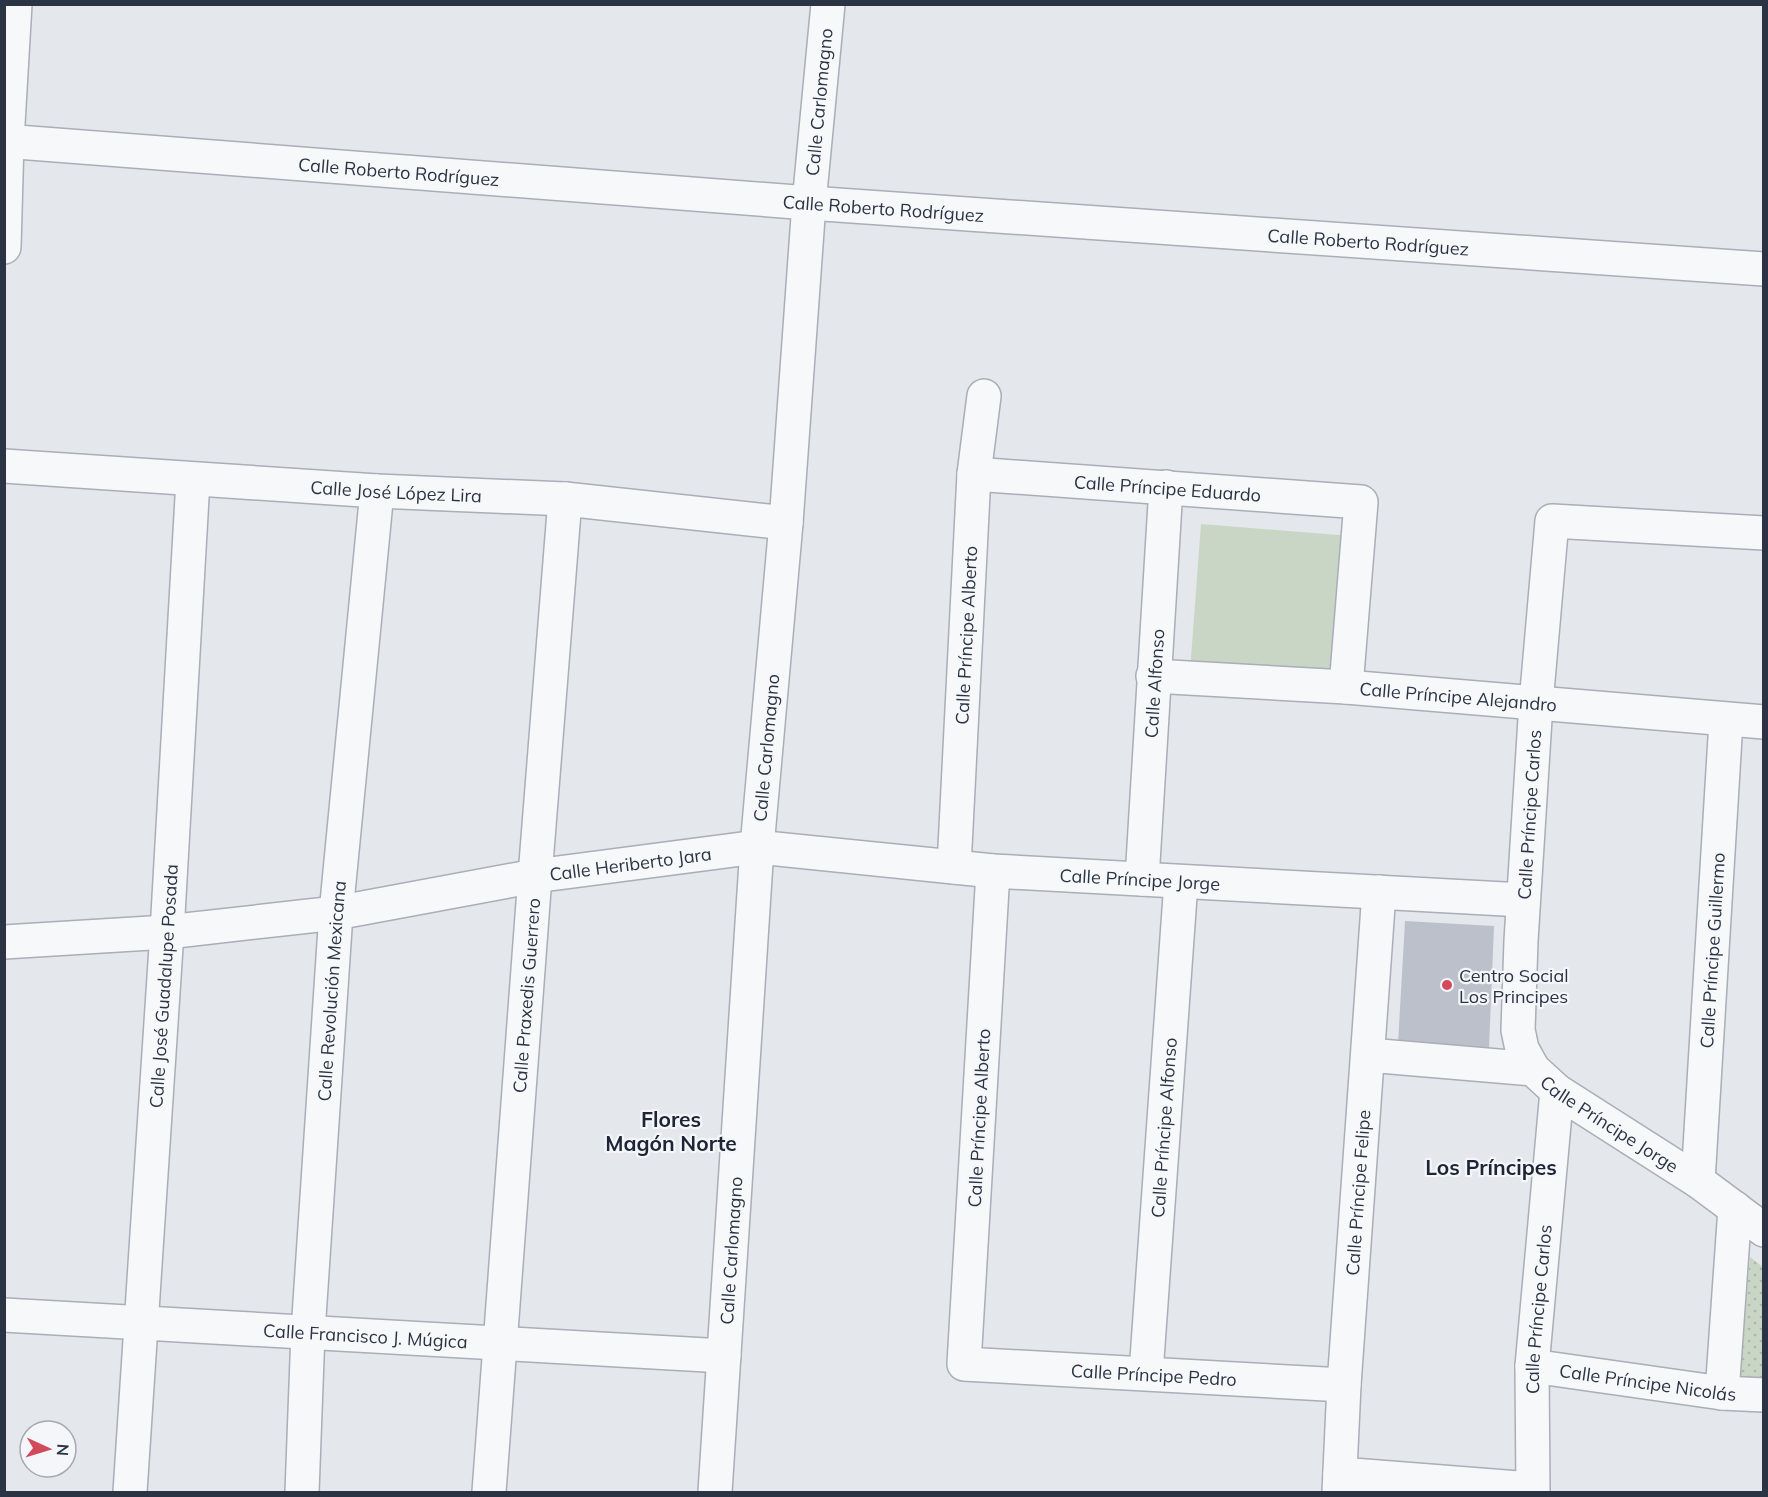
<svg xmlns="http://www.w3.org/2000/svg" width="1768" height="1497" font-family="Mulish,sans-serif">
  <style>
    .grass { fill: url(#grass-dots) }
    .pitch { fill: #c9d6c5 }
    .building { fill: #bbc0ca }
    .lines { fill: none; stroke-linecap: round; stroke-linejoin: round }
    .minor-casing { stroke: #a9aeb7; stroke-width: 36 }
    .minor { stroke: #f7f8fa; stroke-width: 33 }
    .poi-dot { fill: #d1495b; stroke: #f4f6f9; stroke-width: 2 }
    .labels { text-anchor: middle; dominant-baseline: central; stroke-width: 4.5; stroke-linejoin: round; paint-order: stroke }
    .street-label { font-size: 18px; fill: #2b3445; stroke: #f4f6f9 }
    .poi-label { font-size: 18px; fill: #2b3445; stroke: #f4f6f9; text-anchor: start }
    .quarter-label { font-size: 21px; font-weight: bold; fill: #1d2536; stroke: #f4f6f9 }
  </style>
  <defs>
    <pattern id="grass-dots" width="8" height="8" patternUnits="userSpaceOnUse" patternTransform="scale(1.5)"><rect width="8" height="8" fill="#c9d6c5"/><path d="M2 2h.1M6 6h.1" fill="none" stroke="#adb8ab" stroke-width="1.8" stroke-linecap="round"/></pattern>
  </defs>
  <rect width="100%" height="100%" fill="#e4e7ec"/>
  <path class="grass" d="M1750,1257L1763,1267V1383H1739Z"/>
  <path class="pitch" d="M1201,524L1351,536L1340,681L1190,671Z"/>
  <path class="building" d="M1405,921L1494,926L1489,1048L1398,1044Z"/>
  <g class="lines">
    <defs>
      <g id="minor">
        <path id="s1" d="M4,141L809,203L1764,269"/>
        <path d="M4,247L7,141L15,4"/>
        <path id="s2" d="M4,466L377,491L565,499L786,523"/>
        <path id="s3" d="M974,474L1361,502L1346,687"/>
        <path id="s4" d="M1153,676L1346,687L1764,722"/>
        <path id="s5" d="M954,867L974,474L984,396"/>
        <path id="s6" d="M993,871L964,1364L1344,1385"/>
        <path id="s7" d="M1142,879L1166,487"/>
        <path id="s8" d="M4,942L167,932L336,913L535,876L757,847L993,871L1523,900"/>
        <path id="s9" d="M1368,1055L1533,1069L1557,1091L1698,1181L1764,1230"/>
        <path id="s10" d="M1533,1069L1522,1049L1518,1030L1521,941L1536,703L1552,521L1764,533"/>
        <path id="s11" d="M1698,1181L1726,721"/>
        <path id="s12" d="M4,1315L724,1356"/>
        <path id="s13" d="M1532,1366L1722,1393L1764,1395"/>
        <path id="s14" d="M1146,1373L1181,882"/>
        <path d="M1722,1393L1735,1208"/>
        <path d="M1340,1474L1532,1489"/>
        <path id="s15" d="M130,1492L167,932L193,480"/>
        <path id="s16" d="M302,1492L308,1332L336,913L377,491"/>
        <path id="s17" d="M489,1492L535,876L565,499"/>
        <path id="s18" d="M715,1492L757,847L786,523L809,203L828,4"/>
        <path id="s19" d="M1339,1492L1344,1385L1379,892"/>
        <path id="s20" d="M1533,1492L1532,1366L1557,1091"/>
      </g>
    </defs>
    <use href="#minor" class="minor-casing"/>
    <use href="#minor" class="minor"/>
  </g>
  <circle class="poi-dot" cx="1447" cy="985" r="6"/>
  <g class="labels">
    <g class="street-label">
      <text stroke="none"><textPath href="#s18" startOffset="1394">Calle Carlomagno</textPath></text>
      <text stroke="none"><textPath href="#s1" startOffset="396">Calle Roberto Rodríguez</textPath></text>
      <text stroke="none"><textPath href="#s1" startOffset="882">Calle Roberto Rodríguez</textPath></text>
      <text stroke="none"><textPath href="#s1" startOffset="1368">Calle Roberto Rodríguez</textPath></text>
      <text stroke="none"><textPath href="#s3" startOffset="194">Calle Príncipe Eduardo</textPath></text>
      <text stroke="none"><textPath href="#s2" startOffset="393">Calle José López Lira</textPath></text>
      <text stroke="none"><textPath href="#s5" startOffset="232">Calle Príncipe Alberto</textPath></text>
      <text stroke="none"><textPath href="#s7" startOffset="196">Calle Alfonso</textPath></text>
      <text stroke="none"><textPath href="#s4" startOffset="306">Calle Príncipe Alejandro</textPath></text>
      <text stroke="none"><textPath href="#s18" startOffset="746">Calle Carlomagno</textPath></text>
      <text stroke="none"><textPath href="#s10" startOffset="258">Calle Príncipe Carlos</textPath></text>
      <text stroke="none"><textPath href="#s8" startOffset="632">Calle Heriberto Jara</textPath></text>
      <text stroke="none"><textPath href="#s8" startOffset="1144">Calle Príncipe Jorge</textPath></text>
      <text stroke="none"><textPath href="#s11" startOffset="231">Calle Príncipe Guillermo</textPath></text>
      <text stroke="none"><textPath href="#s15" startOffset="507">Calle José Guadalupe Posada</textPath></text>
      <text stroke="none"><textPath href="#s16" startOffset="502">Calle Revolución Mexicana</textPath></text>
      <text stroke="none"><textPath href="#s17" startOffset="498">Calle Praxedis Guerrero</textPath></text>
      <text transform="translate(979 1118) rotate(-87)">Calle Príncipe Alberto</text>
      <text stroke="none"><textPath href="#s9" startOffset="260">Calle Príncipe Jorge</textPath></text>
      <text stroke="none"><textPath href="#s14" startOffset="246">Calle Príncipe Alfonso</textPath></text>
      <text stroke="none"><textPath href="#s19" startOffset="300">Calle Príncipe Felipe</textPath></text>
      <text stroke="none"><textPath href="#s18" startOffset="242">Calle Carlomagno</textPath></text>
      <text stroke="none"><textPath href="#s20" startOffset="183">Calle Príncipe Carlos</textPath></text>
      <text stroke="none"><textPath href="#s12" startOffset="362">Calle Francisco J. Múgica</textPath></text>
      <text stroke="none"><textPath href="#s6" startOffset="684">Calle Príncipe Pedro</textPath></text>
      <text stroke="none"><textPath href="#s13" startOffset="117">Calle Príncipe Nicolás</textPath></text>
    </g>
    <g class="poi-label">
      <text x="1459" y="975">Centro Social<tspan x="1459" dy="21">Los Principes</tspan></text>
    </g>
    <g class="quarter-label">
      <text x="671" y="1119">Flores<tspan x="671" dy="24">Magón Norte</tspan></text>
      <text x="1491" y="1167">Los Príncipes</text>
    </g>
  </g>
  <rect width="1768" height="1497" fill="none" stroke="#2b3445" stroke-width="12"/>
  <g transform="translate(48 1449) rotate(94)"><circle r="28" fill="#f4f6f9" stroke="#a4a8b1" stroke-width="1.5"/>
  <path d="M0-4.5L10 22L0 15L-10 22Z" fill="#d1495b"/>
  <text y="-9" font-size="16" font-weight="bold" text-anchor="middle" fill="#2b3445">N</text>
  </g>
</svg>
